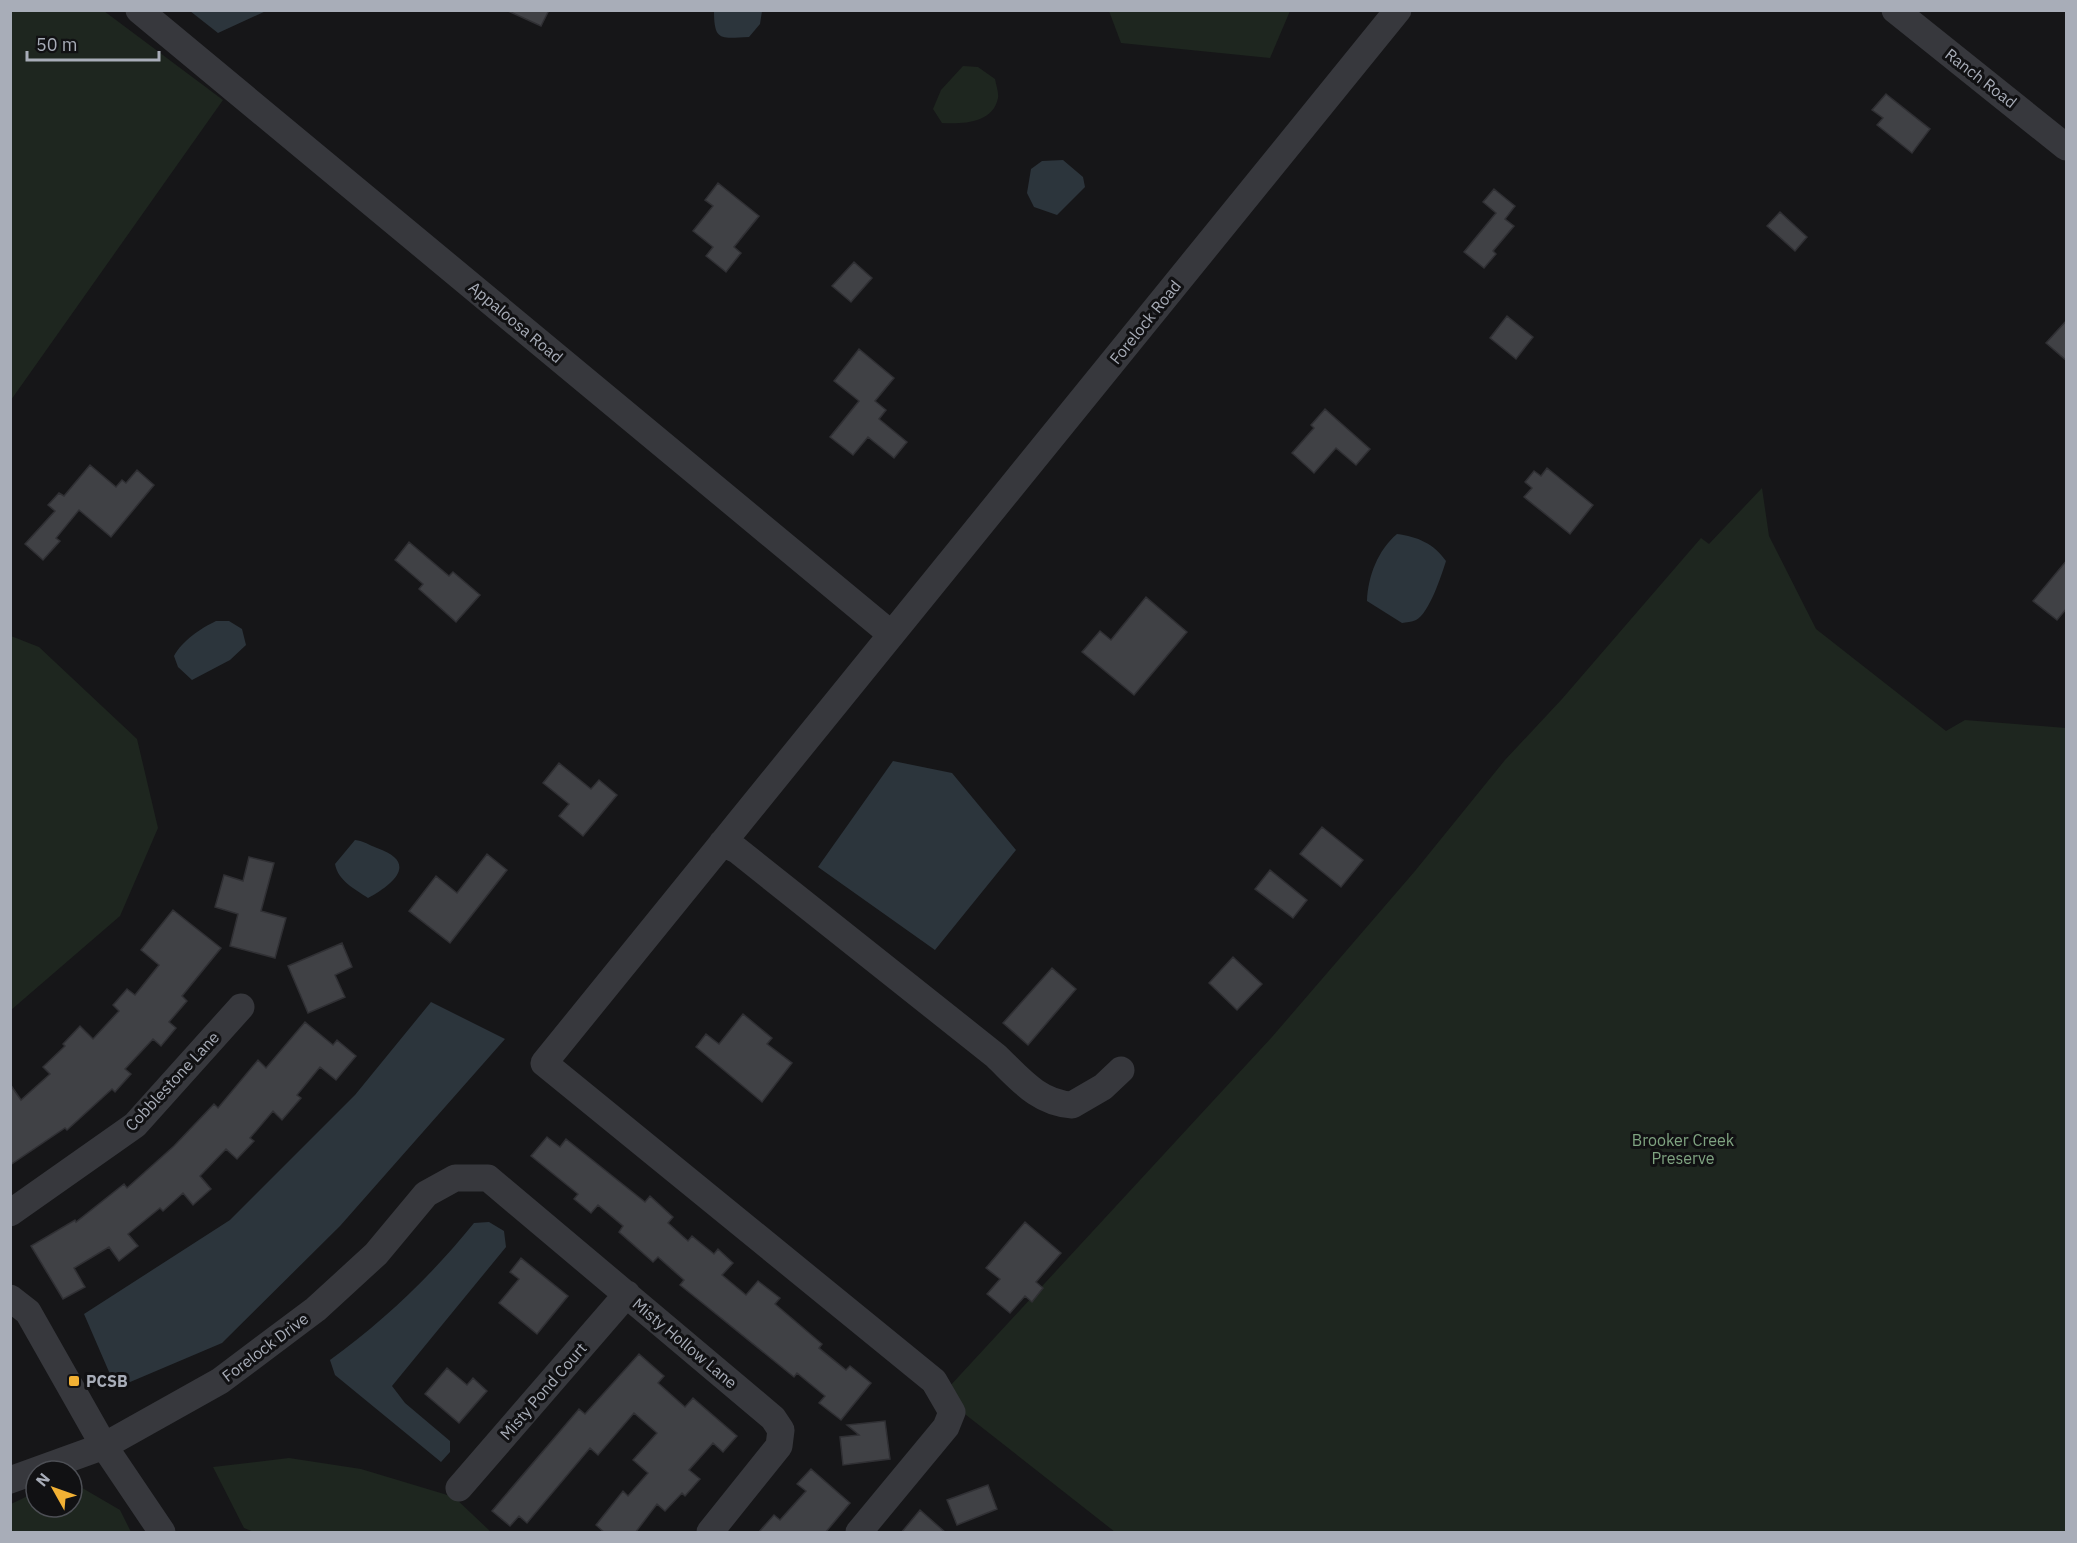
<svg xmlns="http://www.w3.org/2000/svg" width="2077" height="1543" font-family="'IBM Plex Sans',sans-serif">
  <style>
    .green { fill: #1e261f }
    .water { fill: #2c353c }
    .building { fill: #404145; stroke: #303034; stroke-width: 1.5 }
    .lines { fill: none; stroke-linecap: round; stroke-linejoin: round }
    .minor { stroke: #37383d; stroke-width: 27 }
    .poi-dot { fill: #f2b134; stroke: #111113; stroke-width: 2 }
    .labels { text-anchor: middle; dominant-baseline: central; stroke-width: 6; stroke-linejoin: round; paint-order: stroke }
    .street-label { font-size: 16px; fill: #a8adb8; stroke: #111113 }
    .park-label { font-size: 16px; fill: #7fa381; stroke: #111113 }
    .poi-label { font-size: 16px; font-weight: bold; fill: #a8adb8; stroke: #111113; text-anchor: start }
  </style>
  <rect width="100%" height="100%" fill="#161618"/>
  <path class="green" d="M11,10L104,11L223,100L11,400Z
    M1109,11H1290L1270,58L1121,43Z
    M963,66L978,67L995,79C996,85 999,93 998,98C993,124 961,124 942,123L933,109L941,90Z
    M1762,488L1769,536L1816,629L1946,731L1965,720L2066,728V1532H1115L961,1411L949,1387L1272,1037L1415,871L1505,760L1562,699L1701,538L1709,544Z
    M11,636L39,647L137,739L158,828L120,916L11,1010Z
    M289,1458L361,1469L454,1497L491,1532H254L244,1528L213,1467Z
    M72,1482L120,1510L131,1532H11V1504L36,1492V1507H72Z"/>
  <path class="water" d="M190,11H266L218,33Z
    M714,11H762L760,24L749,37C721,38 714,42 714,11Z
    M1063,160L1083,177L1085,187L1057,215L1034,207L1027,193L1031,169L1042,161Z
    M1397,534C1418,537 1433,543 1446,561C1442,574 1429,614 1416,620C1412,622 1406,622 1402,623L1367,601C1368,576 1378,550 1397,534Z
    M216,621H229L242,629L246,645L230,660L192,680L178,667L174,656C182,641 201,628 216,621Z
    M893,761L952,773L1016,850L935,950L818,867Z
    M355,840C364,841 369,845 377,848C420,863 392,885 368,898C355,889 338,881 335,864Z
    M431,1002L505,1039L340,1226L222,1343L116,1388L84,1314L230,1220L355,1095Z
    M489,1222L504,1231L506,1247L392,1386L405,1403L450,1441V1452L441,1462L335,1375L330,1360C384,1321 432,1275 474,1223Z"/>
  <path class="building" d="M506,10H549L541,26Z
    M1886,94L1930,129L1912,153L1877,125L1883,118L1872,110Z
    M718,183L759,216L734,247L741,253L726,272L706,256L713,247L693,231L713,206L705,200Z
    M1494,189L1515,206L1505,219L1514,226L1493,251L1496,254L1484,268L1464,252L1496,213L1483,202Z
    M1780,212L1807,237L1795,251L1767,226Z
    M854,262L872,278L851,302L832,286Z
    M1507,316L1533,337L1516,359L1490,338Z
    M2067,320V361L2046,343Z
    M859,349L894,378L875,401L886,410L879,419L907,442L894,458L868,437L853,455L830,437L859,401L834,381Z
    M1325,409L1370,449L1356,465L1336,448L1314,473L1292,453L1314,428L1311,425Z
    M90,465L116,487L122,480L126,483L137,470L154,485L111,537L79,510L56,538L60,541L43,560L25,544L55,511L48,505L59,493L64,496Z
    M1547,468L1593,505L1570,534L1524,497L1532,488L1525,482L1534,471L1541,476Z
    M409,542L449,576L453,572L480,595L456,622L419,589L423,584L395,560Z
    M2067,560V608L2057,620L2033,601Z
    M1146,597L1187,632L1134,695L1082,652L1100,631L1111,640Z
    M559,763L591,789L599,780L617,795L583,836L559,816L569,804L543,783Z
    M1322,827L1363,860L1341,887L1300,854Z
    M487,854L507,870L450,943L409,911L436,876L457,893Z
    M249,857L274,863L261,911L286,918L275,958L230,946L238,914L215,907L224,875L243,881Z
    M1270,870L1307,900L1293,918L1255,889Z
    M173,910L221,948L182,996L187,1001L169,1022L176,1028L161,1046L153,1039L125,1069L131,1074L115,1092L112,1089L67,1130L65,1128L10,1165V1084L21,1100L50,1074L43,1067L65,1046L63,1044L80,1026L93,1039L119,1011L113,1005L127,989L135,995L159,965L141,950Z
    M342,943L352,967L335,975L345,997L308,1013L288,966Z
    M1233,957L1262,984L1237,1010L1209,983Z
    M1052,968L1076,989L1028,1045L1003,1023Z
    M743,1014L772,1038L767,1044L792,1063L762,1102L696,1047L706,1034L719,1044Z
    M305,1022L333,1045L337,1040L356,1056L336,1080L320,1067L297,1095L301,1098L282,1120L273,1111L250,1138L254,1141L237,1159L226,1149L200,1176L211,1189L193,1205L183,1193L163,1211L160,1208L128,1234L138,1246L119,1261L109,1247L74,1268L85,1287L63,1299L31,1246L75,1220L76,1222L124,1184L127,1188L174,1146L214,1104L218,1108L258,1060L266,1068Z
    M547,1137L560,1147L566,1139L645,1202L650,1196L673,1217L668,1223L688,1241L692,1236L714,1254L718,1249L733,1263L722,1275L746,1295L758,1281L780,1298L775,1304L822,1344L819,1348L846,1370L850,1366L871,1383L841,1420L819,1403L825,1396L797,1373L794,1377L695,1297L680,1285L684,1280L658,1257L653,1262L619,1232L623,1226L598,1205L591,1213L574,1199L578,1194L531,1156Z
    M1025,1222L1061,1253L1036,1282L1043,1288L1032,1302L1025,1296L1010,1313L987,1294L1000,1279L986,1268Z
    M521,1258L568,1296L537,1334L499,1303L519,1279L510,1272Z
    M639,1354L664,1376L658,1383L685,1407L693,1398L737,1436L723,1452L713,1443L689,1470L700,1479L685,1496L682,1493L665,1511L657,1504L635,1533H605L596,1525L623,1491L628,1496L648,1473L633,1460L657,1433L634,1413L598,1455L590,1448L527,1523L519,1516L510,1526L492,1511L579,1409L585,1414Z
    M447,1368L467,1385L473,1378L487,1391L459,1423L425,1394Z
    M885,1421L890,1459L843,1465L840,1437L859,1435L847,1425Z
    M811,1469L850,1503L825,1533H758L774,1515L780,1520L806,1491L797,1484Z
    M988,1485L997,1509L957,1525L947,1500Z
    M920,1510L946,1533H901Z"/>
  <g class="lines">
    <path class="minor" d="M139,10L891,634
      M1895,10L2066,147
      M722,843L737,850L996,1056C1019,1078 1038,1103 1072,1105L1103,1087L1121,1070
      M10,1213L135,1125L241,1007
      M10,1298L28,1312L104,1446L162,1532
      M10,1480L104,1446L220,1381L316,1309L376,1254L426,1194L455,1178H488L773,1418L781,1430L779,1446L710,1532
      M459,1488L627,1294
      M859,1532L946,1427L952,1412L934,1381L544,1063L1398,10"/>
  </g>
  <rect class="poi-dot" x="68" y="1375" width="12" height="12" rx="3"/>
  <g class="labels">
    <g class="street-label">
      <text transform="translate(1981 78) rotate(38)">Ranch Road</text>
      <text transform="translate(516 322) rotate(40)">Appaloosa Road</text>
      <text transform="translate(1145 322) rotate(-51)">Forelock Road</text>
      <text transform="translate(172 1081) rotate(-47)">Cobblestone Lane</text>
      <text transform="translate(685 1343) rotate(40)">Misty Hollow Lane</text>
      <text transform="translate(265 1347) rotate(-37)">Forelock Drive</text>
      <text transform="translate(543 1391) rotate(-49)">Misty Pond Court</text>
    </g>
    <g class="park-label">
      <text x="1683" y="1140">Brooker Creek<tspan x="1683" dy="18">Preserve</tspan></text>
    </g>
    <g class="poi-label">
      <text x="86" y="1381">PCSB</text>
    </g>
  </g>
  <rect width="2077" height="1543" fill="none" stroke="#a8adb8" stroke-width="24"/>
  <g transform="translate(54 1489) rotate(310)"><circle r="28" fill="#111113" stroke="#4d4f55" stroke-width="1.5"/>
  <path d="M0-4.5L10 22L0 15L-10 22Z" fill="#f2b134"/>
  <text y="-9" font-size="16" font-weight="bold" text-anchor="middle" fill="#a8adb8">N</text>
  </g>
  <path d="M27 51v9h132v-9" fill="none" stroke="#a8adb8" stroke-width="3"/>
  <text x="36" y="51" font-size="18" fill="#a8adb8" stroke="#111113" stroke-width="4.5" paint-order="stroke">50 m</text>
</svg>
